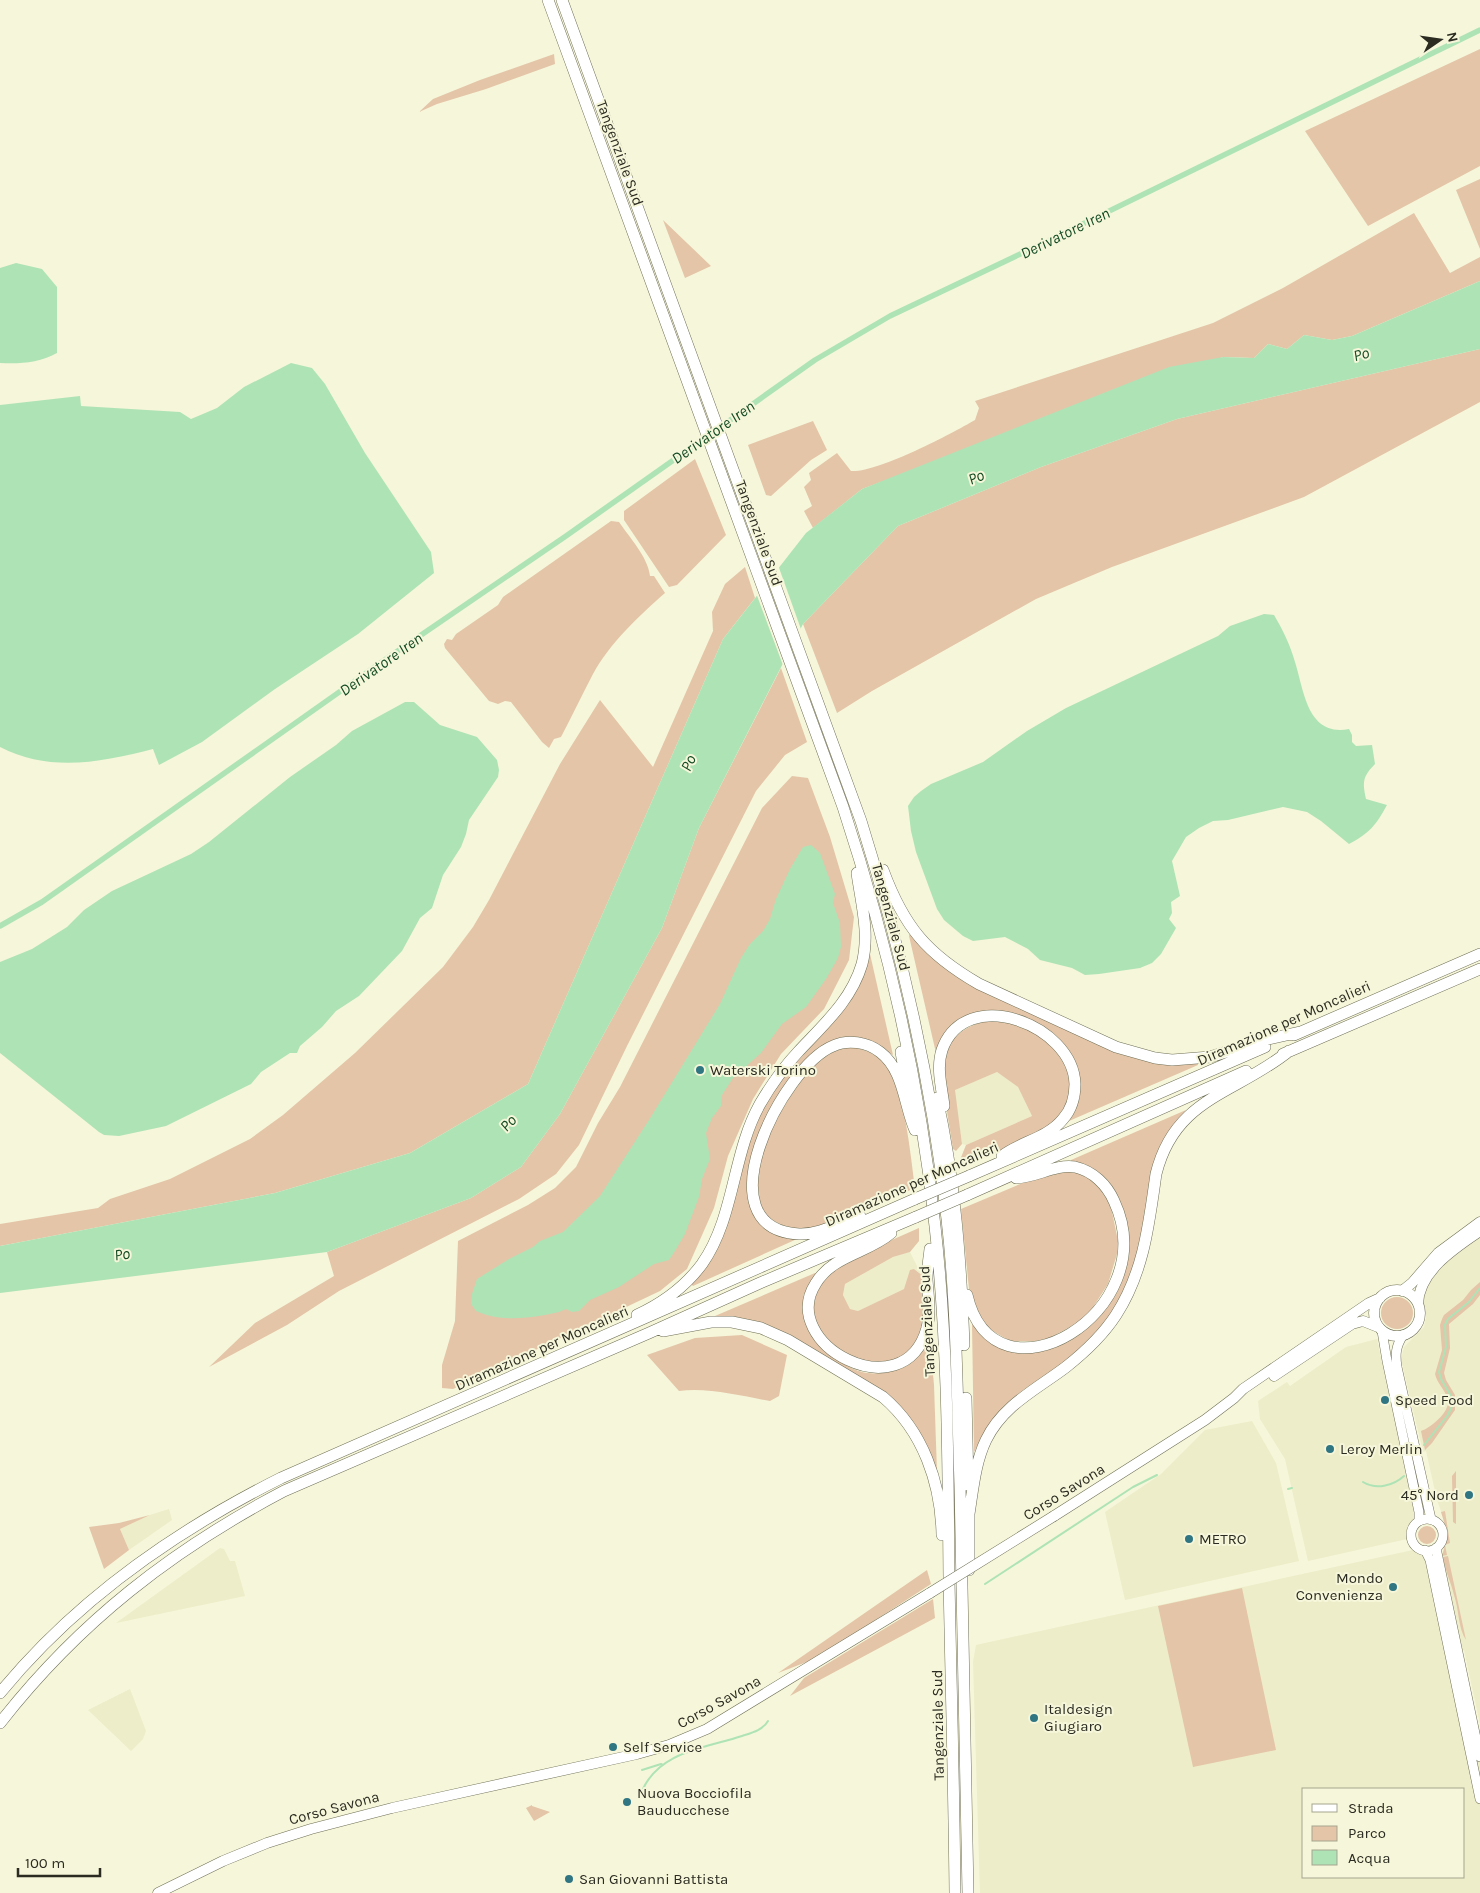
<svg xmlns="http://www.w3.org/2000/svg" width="1480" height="1893" font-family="Karla,sans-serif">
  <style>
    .built { fill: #ededc9; fill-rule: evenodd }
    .green { fill: #e4c5a8 }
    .water { fill: #aee3b6 }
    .pier { fill: #f6f6da }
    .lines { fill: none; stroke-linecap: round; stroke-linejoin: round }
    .stream { stroke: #aee3b6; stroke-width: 2 }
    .canal { stroke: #aee3b6; stroke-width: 5.5 }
    .secondary-casing { stroke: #6f6f56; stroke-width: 10 }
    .primary-casing { stroke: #6f6f56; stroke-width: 11 }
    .highway-casing { stroke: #6f6f56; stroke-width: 12 }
    .secondary { stroke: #fff; stroke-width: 9 }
    .primary { stroke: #fff; stroke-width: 10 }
    .highway { stroke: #fff; stroke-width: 11 }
    .primary-bridge-casing { stroke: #6f6f56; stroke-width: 11; stroke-linecap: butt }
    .highway-bridge-casing { stroke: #6f6f56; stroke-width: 12; stroke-linecap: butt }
    .primary-bridge { stroke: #fff; stroke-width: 10 }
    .highway-bridge { stroke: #fff; stroke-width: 11 }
    .poi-dot { fill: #2f7582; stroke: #f6f6da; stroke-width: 2 }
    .labels { text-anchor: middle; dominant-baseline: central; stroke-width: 4; stroke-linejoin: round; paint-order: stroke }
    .street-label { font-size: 15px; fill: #2b2b21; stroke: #f6f6da }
    .poi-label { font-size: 15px; fill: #2b2b21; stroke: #f6f6da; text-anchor: start }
    .water-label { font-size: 16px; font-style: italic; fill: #124b22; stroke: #f6f6da }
  </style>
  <rect width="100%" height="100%" fill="#f6f6da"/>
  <path class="built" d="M997,1072L1018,1087L1032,1116L966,1145L962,1144L954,1090Z
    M1480,1237V1724L1464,1650H1461L1443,1562L1442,1554L1448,1535L1446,1525L1437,1500L1426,1451L1423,1452L1401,1359L1404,1347L1424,1327L1426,1318L1423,1298L1428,1282L1446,1263Z
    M910,1252L921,1274L914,1269L904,1289L858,1311L850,1309L843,1295L845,1284L893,1257Z
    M1377,1339L1415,1517L1410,1527L1407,1539L1308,1561L1285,1459L1260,1419L1258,1401L1287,1382L1290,1386L1346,1347Z
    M1252,1421L1276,1463L1299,1561L1125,1600L1105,1512L1161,1474L1205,1430Z
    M169,1509L172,1520L129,1550L120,1529L150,1515Z
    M220,1548L224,1549L230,1561H235L245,1596L116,1623Z
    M1413,1550L1419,1551L1425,1561L1468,1755L1480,1752V1893H980L973,1662L976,1645ZM1304,1789H1464V1877H1304Z
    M130,1689L146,1731L143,1739L131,1751L88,1710Z"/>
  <path class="green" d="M1480,49V166L1368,226L1305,131Z
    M554,54L555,64L486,89L437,104L419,112L433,99L480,80Z
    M1480,179V249L1456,190Z
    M1414,213L1450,273L1480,257V281L1352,336L1332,340L1304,335L1287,349L1268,344L1254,358L1223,357L862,489L813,528L804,511L812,506L804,487L811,480L809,473L837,453L851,471C877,473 951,434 975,420L979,408L975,401L1213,323L1283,288Z
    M663,220L711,266L685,278Z
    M1480,349V402L1304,497L1112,567L1036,599L872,691L837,713L803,624L898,526L1041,467L1177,419Z
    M813,421L827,450L811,460L771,496L766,495L748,445Z
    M695,459L726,535L677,585L669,587L624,520V511Z
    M611,521L619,522C629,537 648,557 650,576H654L665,593C639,616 610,643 593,674C582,695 572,716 561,737L554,739L549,748L542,742L511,702L505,701L498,704L489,701L445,648L444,644L447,639L452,640L456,634L498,605L503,597Z
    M745,567L755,598L723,639L528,1084L410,1153L275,1193L0,1246V1224L98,1208L110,1199L170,1179L250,1139L283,1115L355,1053L443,967L473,927L489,900L560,764L600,700L653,767L713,631L712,612L725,584Z
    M781,668L807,742L785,755L756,791L627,1046L579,1145L556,1174L519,1199L339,1291L287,1325L209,1367L255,1323L334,1276L327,1252L471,1198L521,1167L560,1114L662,928L699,828Z
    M792,776L808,778L830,837L854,917L849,960L824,1009L781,1054L753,1099L728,1156L714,1208L687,1269L660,1291L453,1389L442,1388V1365L455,1321L458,1241L528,1205L555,1188L576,1167L598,1123L620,1087L762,808Z
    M910,933L923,949L1093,1042L1198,1063V1065L1069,1121L1080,1097V1082L1076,1068L1014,1014L948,1030L936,1053L909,936Z
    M868,954H870L893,1055L866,1040L805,1062L749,1172C742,1209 760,1231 796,1238L797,1239L693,1286L691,1284L698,1277L763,1108L780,1081L844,1010L850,1002Z
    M987,1021C1005,1022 1024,1024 1039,1034C1052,1043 1069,1063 1071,1079C1074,1092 1066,1109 1058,1118C1035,1140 986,1156 956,1170L966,1145L1032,1116L1018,1087L997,1072L955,1090L962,1144L956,1151L953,1149C950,1126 938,1073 946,1052C953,1034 969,1025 987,1021Z
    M854,1047C866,1050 878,1055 887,1065C904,1085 911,1159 915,1188C887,1200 818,1235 790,1229C787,1228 783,1225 780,1224C773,1221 766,1216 762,1210C740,1168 795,1074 832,1051C837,1047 847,1048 854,1047Z
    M1186,1110L1172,1129L1134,1269L1114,1310L1093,1337L1062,1364L1023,1390L1005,1405L992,1420L974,1452L972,1324L986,1339L994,1345L1003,1348L1031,1351L1105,1309L1112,1299L1117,1289L1127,1240L1124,1215L1120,1204L1072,1163L1071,1160Z
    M1067,1171L1080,1173L1090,1178L1098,1185L1110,1202L1118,1241L1117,1254L1108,1284L1090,1312L1077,1323L1050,1338L1035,1341H1010L986,1327L972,1300L969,1289L961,1209L1037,1177Z
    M919,1228V1241L910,1252L893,1257L845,1284L843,1295L850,1309L858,1311L904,1289L910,1270L914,1269L923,1276L924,1320L921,1334L914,1346L903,1356L889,1362L873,1363L853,1358L830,1343L821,1332L815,1320L813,1308L818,1287L844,1261Z
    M815,1273L816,1274L808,1290L805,1306C815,1321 826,1335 836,1350C840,1355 843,1362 848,1366C874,1383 916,1369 927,1341L930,1342L934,1385L937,1472C926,1443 915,1420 892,1399L784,1333L715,1318V1316Z
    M1480,1282V1295L1473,1304L1449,1324L1450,1348L1444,1373L1446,1380L1455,1395V1410L1432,1443L1425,1450L1421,1431C1431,1428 1451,1411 1448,1399C1445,1390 1437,1383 1435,1374L1442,1350L1440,1325L1442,1319L1444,1315L1463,1300L1471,1290Z
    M1381 1313a16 16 0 1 1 32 0a16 16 0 1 1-32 0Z
    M742,1335L787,1355L779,1396L770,1401C742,1396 707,1387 679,1391L647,1355L695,1338Z
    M1456,1471V1524L1453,1522L1452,1476Z
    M1445,1511L1450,1543L1445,1545L1447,1555L1442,1556L1448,1535L1441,1512Z
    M150,1515L120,1529L129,1550L104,1569L89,1527L119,1523Z
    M1418 1535a9 9 0 1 1 18 0a9 9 0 1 1-18 0Z
    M1448,1556L1466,1640C1458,1628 1459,1609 1454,1595C1451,1582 1445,1571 1443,1557Z
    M927,1570L931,1584L817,1658L778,1673Z
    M1242,1588L1276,1750L1193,1767L1158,1606Z
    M933,1599L935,1618L790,1696L804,1678Z
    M532,1805V1806L550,1812L534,1821L526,1808Z"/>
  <path class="water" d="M16,263L42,269L57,287V353C39,363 20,364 0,363V268Z
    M1480,281V349L1177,419L1041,467L898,526L803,624L699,828L662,928L560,1114L521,1167L471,1198L327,1252L0,1293V1246L275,1193L410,1153L528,1084L723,639L806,533L862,489L1169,367L1223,357L1254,358L1268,344L1287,349L1304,335L1332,340L1352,336Z
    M291,363L312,368L325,384L365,453L431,552L434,573L358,634L275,689L202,742L159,765L153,749C102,762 50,773 0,747V405L80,396L81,406L180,412L191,419L217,408L244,387Z
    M1264,614L1274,615C1283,630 1290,645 1295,662C1304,690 1307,737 1349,729L1352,735V742L1356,746L1372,745L1375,764C1363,776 1362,782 1366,799L1387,805C1376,825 1370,833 1349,844L1321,821L1307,812L1283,807L1228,820L1213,821L1199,828L1186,837L1172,861L1180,896L1171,902L1172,913L1169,919L1176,928L1161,954L1152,963L1140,968L1099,974L1085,975L1072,968L1040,960L1028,949L1005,937L973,941L963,936L944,920L937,909L916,852L911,831L908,806L914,797L921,791L931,784L983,762L1027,731L1066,708L1218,636L1230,626Z
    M405,702H414L440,725L477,737L497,760L499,770L498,777L469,820L466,834L461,847L443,875L432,908L420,918L402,951L359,996L336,1011L322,1027L300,1046L297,1053H290L261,1072L251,1084L166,1126L119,1136L104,1135L99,1132L0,1053V962L32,949L67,927L84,910L112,891L191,854L209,842L290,777L336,745L352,731Z
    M811,845L820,853L835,894L833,903L840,923L841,947L838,958L826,979L806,1007L782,1024L761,1053L733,1078L722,1095L721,1106L712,1118L706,1133L710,1159L702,1179L699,1197L685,1234L675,1251L669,1260L654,1264L619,1287L590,1300L579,1311L572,1312L566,1309L559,1312C531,1318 503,1323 476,1311L471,1304L472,1294L477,1279L509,1259L533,1247L540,1241L563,1232L600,1196L649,1120L720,1004L741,958L750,944L763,931L770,919L776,899L790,869L803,847Z"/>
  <path class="pier" d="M778,565L802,632L784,668L756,593Z"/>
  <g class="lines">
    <path class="stream" d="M1424,1445L1448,1415L1452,1406L1451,1396L1441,1379L1439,1372L1446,1347L1445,1325L1448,1319L1469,1302L1480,1288
      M1363,1482C1376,1490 1393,1486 1404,1476
      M1288,1489L1292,1488
      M985,1584L1133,1487L1157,1475
      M642,1770L661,1764L663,1765
      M642,1791C659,1751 706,1748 742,1736C751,1733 763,1730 768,1721"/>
    <path class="canal" d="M0,926L42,902L386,659L566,536L815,360L890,316L1056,237L1480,30"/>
    <defs>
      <path id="secondary" d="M1382,1331L1387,1361L1419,1512V1521
        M1403,1335C1396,1346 1395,1354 1397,1367L1431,1519
        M1411 1535a16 16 0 1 1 32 0a16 16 0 1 1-32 0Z
        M1436,1548L1480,1757
        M1425,1550L1430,1560L1480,1799"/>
      <path id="primary" d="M1374 1313a23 23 0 1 1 46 0a23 23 0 1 1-46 0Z
        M1402,1291L1412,1283L1438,1253L1480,1222
        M1418,1304C1419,1271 1455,1248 1480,1231
        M1274,1376L1352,1324L1363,1321L1378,1327
        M1054,1516L1205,1420L1234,1398L1243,1389L1369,1303L1380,1298
        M158,1893L223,1861L267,1843L311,1829L392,1808L637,1754L669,1745L707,1729L930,1593"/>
      <path id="highway" d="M548,0L843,807C888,944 920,1084 935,1226C948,1343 948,1461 949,1579C951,1684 954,1788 955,1893
        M562,0L861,821C902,951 932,1084 947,1219C957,1308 957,1396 960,1485C963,1621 965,1757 968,1893
        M883,870C904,927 927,954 979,984L1116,1047L1155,1058L1172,1060L1210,1057L1264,1040L1300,1032
        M1294,1035L1480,954
        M901,1052L910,1103
        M1283,1054L1480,969
        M937,1098C955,1178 961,1263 964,1345
        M944,1106C942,1088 936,1068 942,1050C965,984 1073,1024 1075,1084C1075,1097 1071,1110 1063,1119C1048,1138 1020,1142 1002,1156
        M969,1176L1265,1047
        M967,1195L1246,1071
        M860,1216C840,1222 820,1235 799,1234C700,1229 782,1067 833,1046C848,1039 867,1042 880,1052C904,1070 904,1105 915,1130
        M891,1233C868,1253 833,1255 816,1283C776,1344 904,1412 927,1328C931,1312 928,1296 927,1279C927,1269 929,1259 930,1249
        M967,1295C994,1413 1166,1312 1114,1201C1107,1185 1093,1171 1075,1167C1055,1164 1037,1177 1016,1178
        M637,1315C663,1303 685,1287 702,1264C735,1217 732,1154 760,1104C771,1085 783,1068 798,1052C824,1024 851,1001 862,964C870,933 861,903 857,873
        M663,1331L711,1322H732L761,1328L788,1340L883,1397C923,1431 941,1483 942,1535
        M966,1398L968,1485
        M969,1506V1570
        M969,1514C973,1489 975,1463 986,1440C1003,1405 1037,1389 1066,1367C1085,1352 1103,1335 1116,1315C1144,1272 1149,1223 1156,1174C1175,1097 1236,1094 1289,1051
        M0,1693C76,1600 175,1531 281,1478L915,1199
        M0,1723C79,1622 172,1550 284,1491L649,1333L760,1283L916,1217"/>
    </defs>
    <use href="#secondary" class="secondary-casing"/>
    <use href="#primary" class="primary-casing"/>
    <use href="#highway" class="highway-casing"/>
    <use href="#secondary" class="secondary"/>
    <use href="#primary" class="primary"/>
    <use href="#highway" class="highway"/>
    <defs>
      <path id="primary-bridge" d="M930,1593L1054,1516"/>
      <path id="highway-bridge" d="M915,1199L969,1176
        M916,1217L967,1195"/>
    </defs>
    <use href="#primary-bridge" class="primary-bridge-casing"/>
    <use href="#highway-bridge" class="highway-bridge-casing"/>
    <use href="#primary-bridge" class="primary-bridge"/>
    <use href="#highway-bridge" class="highway-bridge"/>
  </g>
  <g class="poi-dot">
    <circle cx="700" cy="1070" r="5"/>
    <circle cx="1385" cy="1400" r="5"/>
    <circle cx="1330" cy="1449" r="5"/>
    <circle cx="1469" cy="1495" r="5"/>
    <circle cx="1189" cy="1539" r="5"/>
    <circle cx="1393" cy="1587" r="5"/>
    <circle cx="1034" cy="1718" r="5"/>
    <circle cx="613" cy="1747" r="5"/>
    <circle cx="627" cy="1802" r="5"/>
    <circle cx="569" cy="1879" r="5"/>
  </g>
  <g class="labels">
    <g class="street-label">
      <text transform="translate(620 153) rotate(70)">Tangenziale Sud</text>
      <text transform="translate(759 533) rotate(70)">Tangenziale Sud</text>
      <text transform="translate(891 917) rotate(75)">Tangenziale Sud</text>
      <text transform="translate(1284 1023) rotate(-24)">Diramazione per Moncalieri</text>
      <text transform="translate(912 1184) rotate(-24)">Diramazione per Moncalieri</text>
      <text transform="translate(927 1321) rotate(-93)">Tangenziale Sud</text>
      <text transform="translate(542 1348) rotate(-24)">Diramazione per Moncalieri</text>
      <text transform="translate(1064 1492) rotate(-32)">Corso Savona</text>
      <text transform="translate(719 1702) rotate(-29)">Corso Savona</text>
      <text transform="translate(938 1725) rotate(-91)">Tangenziale Sud</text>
      <text transform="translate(334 1808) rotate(-15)">Corso Savona</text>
    </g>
    <g class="poi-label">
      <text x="710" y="1070">Waterski Torino</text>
      <text x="1395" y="1400">Speed Food</text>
      <text x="1340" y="1449">Leroy Merlin</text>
      <text x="1459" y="1495" text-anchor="end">45° Nord</text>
      <text x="1199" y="1539">METRO</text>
      <text x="1383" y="1578" text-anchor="end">Mondo<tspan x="1383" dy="17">Convenienza</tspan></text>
      <text x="1044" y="1709">Italdesign<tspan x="1044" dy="17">Giugiaro</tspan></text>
      <text x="623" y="1747">Self Service</text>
      <text x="637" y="1793">Nuova Bocciofila<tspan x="637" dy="17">Bauducchese</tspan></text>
      <text x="579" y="1879">San Giovanni Battista</text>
    </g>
    <g class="water-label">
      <text transform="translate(1065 233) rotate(-26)">Derivatore Iren</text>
      <text transform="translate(1361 354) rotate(-14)">Po</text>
      <text transform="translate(713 432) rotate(-35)">Derivatore Iren</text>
      <text transform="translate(976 477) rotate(-22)">Po</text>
      <text transform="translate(381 664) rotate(-35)">Derivatore Iren</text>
      <text transform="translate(688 763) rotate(-65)">Po</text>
      <text transform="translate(508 1123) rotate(-47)">Po</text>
      <text transform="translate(122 1254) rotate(-8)">Po</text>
    </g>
  </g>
  <rect x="1302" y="1788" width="162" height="90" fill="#f6f6da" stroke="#a5a590"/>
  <rect x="1312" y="1804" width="25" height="8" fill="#ffffff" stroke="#a5a590"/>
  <text x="1348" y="1813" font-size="15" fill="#2b2b21">Strada</text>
  <rect x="1312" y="1826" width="25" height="15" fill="#e4c5a8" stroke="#a5a590"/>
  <text x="1348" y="1838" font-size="15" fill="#2b2b21">Parco</text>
  <rect x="1312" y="1850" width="25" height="15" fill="#aee3b6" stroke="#a5a590"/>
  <text x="1348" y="1863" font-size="15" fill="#2b2b21">Acqua</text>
  <g transform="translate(1440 40) rotate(77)" stroke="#f6f6da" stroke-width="4" paint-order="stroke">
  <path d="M0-4L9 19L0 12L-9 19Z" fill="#2b2b21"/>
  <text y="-8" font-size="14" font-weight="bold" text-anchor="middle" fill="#2b2b21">N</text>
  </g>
  <path d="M18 1868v8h82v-8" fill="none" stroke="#2b2b21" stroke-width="2.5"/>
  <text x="25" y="1868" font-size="15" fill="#2b2b21" stroke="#f6f6da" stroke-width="4" paint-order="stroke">100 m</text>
</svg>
